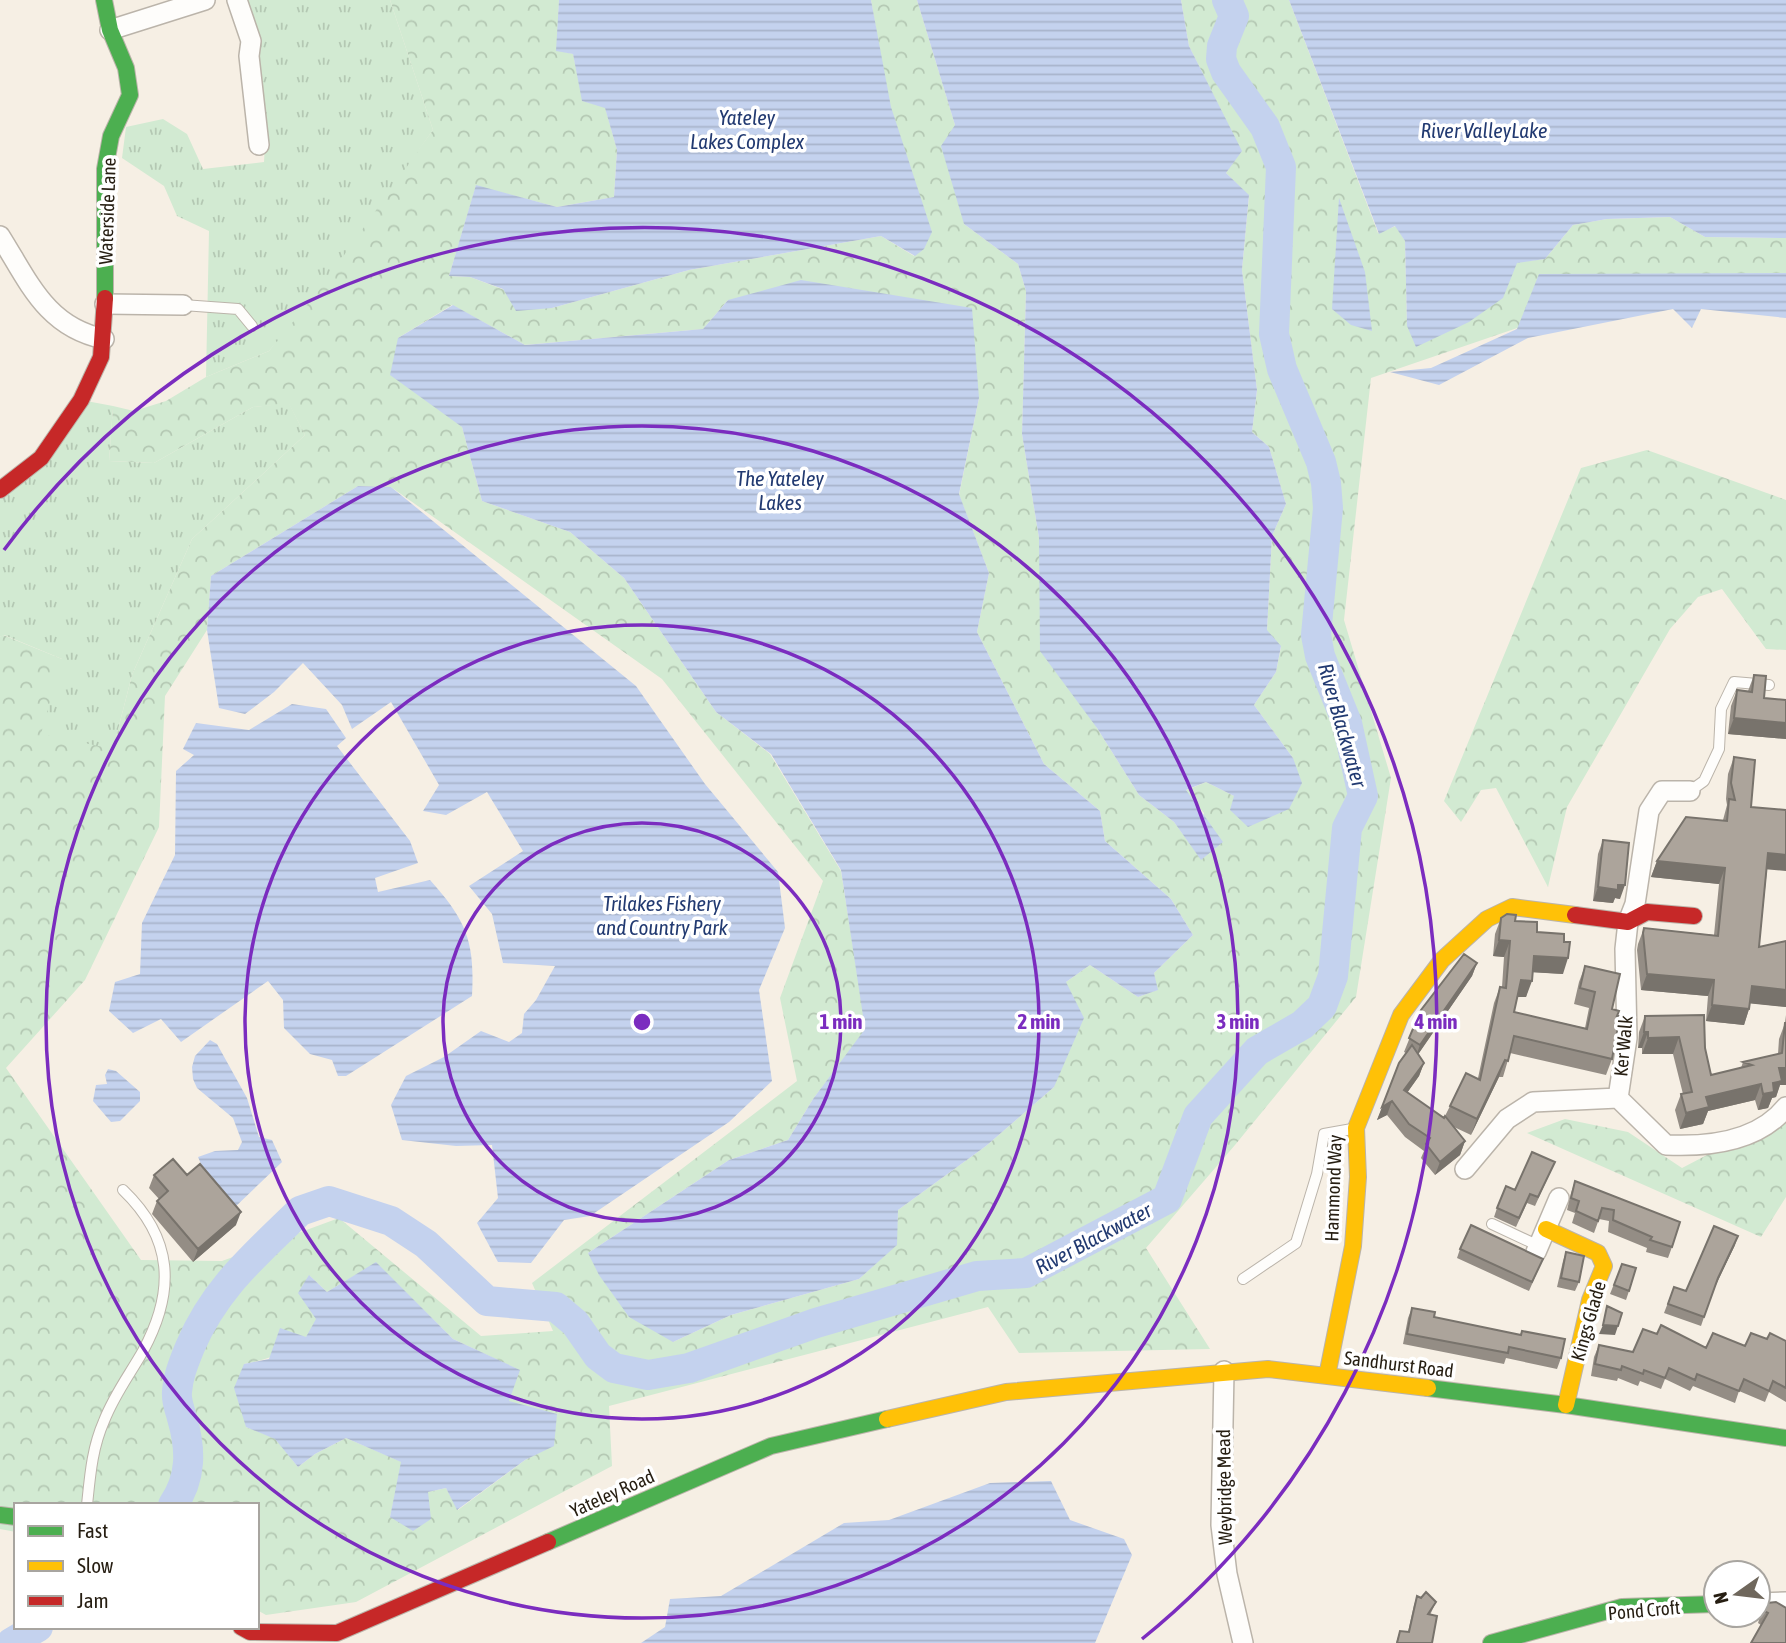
<svg xmlns="http://www.w3.org/2000/svg" width="1786" height="1643" font-family="'Asap Condensed',sans-serif">
  <style>
    .forest { fill: url(#forest-crowns); fill-rule: evenodd }
    .park { fill: url(#park-tufts) }
    .water { fill: url(#water-rules) }
    .lines { fill: none; stroke-linecap: round; stroke-linejoin: round }
    .river { stroke: #c4d2ee; stroke-width: 30 }
    .lane-casing { stroke: #bbb4aa; stroke-width: 12 }
    .street-casing { stroke: #bbb4aa; stroke-width: 22 }
    .fast-casing { stroke: #bbb4aa; stroke-width: 18 }
    .slow-casing { stroke: #bbb4aa; stroke-width: 18 }
    .jam-casing { stroke: #bbb4aa; stroke-width: 18 }
    .lane { stroke: #fefdfb; stroke-width: 10 }
    .street { stroke: #fefdfb; stroke-width: 19 }
    .fast { stroke: #4caf50; stroke-width: 16 }
    .slow { stroke: #ffc107; stroke-width: 16 }
    .jam { stroke: #c62828; stroke-width: 16 }
    .wall { fill: #948d85 }
    .shaded-wall { fill: #78736c }
    .building { fill: #aca49b; stroke: #78736c; stroke-width: 2 }
    .ring { fill: none; stroke: #7b2cbf; stroke-width: 3.5 }
    .labels { text-anchor: middle; dominant-baseline: central; stroke-width: 7; stroke-linejoin: round; paint-order: stroke }
    .street-label { font-size: 19px; fill: #261e12; stroke: #fff }
    .water-label { font-size: 21px; font-style: italic; fill: #223a71; stroke: #fff }
    .centre { fill: #7b2cbf; stroke: #fff; stroke-width: 3.5 }
    .ring-label { font-size: 21px; text-anchor: middle; font-weight: bold; fill: #7b2cbf; stroke: #fff; stroke-width: 7; stroke-linejoin: round; paint-order: stroke }
  </style>
  <defs>
    <pattern id="forest-crowns" width="20" height="18" patternUnits="userSpaceOnUse" patternTransform="scale(1.75)"><rect width="20" height="18" fill="#d2ead2"/><path d="M2 6a3 3 0 1 1 6 0M12 15a3 3 0 1 1 6 0" fill="none" stroke="#b4c8b3"/></pattern>
    <pattern id="park-tufts" width="24" height="20" patternUnits="userSpaceOnUse" patternTransform="scale(1.75)"><rect width="24" height="20" fill="#d2ead2"/><path d="M3 7l-1-3M5 7V3M7 7l1-3M15 17l-1-3M17 17v-4M19 17l1-3" fill="none" stroke="#b4c8b3"/></pattern>
    <pattern id="water-rules" width="6" height="5" patternUnits="userSpaceOnUse" patternTransform="scale(1.75)"><rect width="6" height="5" fill="#c4d2ee"/><path d="M0 2.5h6" fill="none" stroke="#a8b4cb"/></pattern>
  </defs>
  <rect width="100%" height="100%" fill="#f6efe4"/>
  <path class="forest" d="M390,0H559L557,50L573,54L583,101L605,107L617,150L614,197L557,207L476,186L449,276L470,277L552,308L689,270L881,236L914,256L871,0H917L955,125L964,224L1018,264L1026,291L1022,434L1039,538L1097,728L1139,795L1174,822L1201,859L1204,813L1185,791L1206,782L1234,796L1293,758L1254,705L1276,672L1281,647L1267,631L1272,536L1286,504L1269,447L1252,432L1257,390L1242,270L1249,196L1226,173L1241,151L1189,46L1181,0H1289L1378,233L1396,226L1405,241L1407,326L1517,262L1545,259L1573,225L1607,219L1670,217L1705,237L1786,238V309L1582,306L1371,378L1344,620L1391,778L1356,997L1235,1145L1146,1248L1210,1349L1019,1353L988,1307L609,1406L612,1466L356,1602L266,1615L257,1610V1505H16V1532L0,1529V637L3,635L62,659L113,749L132,675L192,539L305,435L289,404L253,407L154,463L109,461L113,406L134,411L166,401L206,377L269,351L433,130ZM728,300L979,398L959,495L989,573L977,632L1044,764L1100,811L1105,841L1171,899L1193,935L1154,973L1157,990L1138,997L1090,965L1066,982L1054,1087L986,1146L898,1210L896,1245L859,1279L731,1315L673,1342L588,1253L729,1160L788,1140L813,1099L866,1029L841,871L770,754L716,712L624,578L570,532L482,501L462,427L398,338L452,305L525,345L703,329ZM358,486L391,487L662,679L823,881L780,998L797,1081L532,1283L553,1331L481,1336L339,1218L222,1261L141,1260L6,1068L85,980L159,827L165,696L207,630L211,576ZM376,1263L453,1339L519,1370L508,1401L554,1445L525,1460L458,1510L446,1488L428,1492L390,1517L402,1462L346,1438L315,1454L298,1467L275,1438L246,1427L244,1364C267,1360 310,1347 316,1320C319,1308 311,1288 310,1276L327,1292Z
    M1647,450L1786,500V650L1766,649L1722,589L1698,597L1670,629L1567,807L1548,887L1496,788L1481,790L1461,822L1444,801L1581,468Z
    M1786,1114V1197L1761,1237L1527,1133L1565,1119L1628,1132L1682,1168Z"/>
  <path class="park" d="M245,0H390L433,130L320,289L269,351L206,377L209,231L177,216L164,186L122,158L126,127L163,119L187,134L203,169L264,162L266,126Z
    M81,400L113,406L109,461L154,463L253,407L289,403L305,435L192,539L132,675L113,749L41,734L62,659L4,635L0,637V490Z"/>
  <path class="water" d="M559,0H871L891,107L932,232L924,249L915,256L881,236L689,270L552,308L516,311L503,289L470,277L449,276L476,185L557,207L614,197L617,150L605,108L582,101L573,54L556,51Z
    M917,0H1181L1189,46L1242,151L1226,173L1249,195L1242,270L1257,390L1252,432L1269,447L1286,504L1272,536L1267,630L1281,646L1276,672L1254,705L1293,758L1302,783L1289,809L1248,827L1230,810L1234,796L1206,782L1186,790L1223,842L1201,860L1174,822L1139,795L1097,728L1040,651L1039,538L1022,434L1026,291L1018,264L964,224L941,146L955,125Z
    M1289,0H1786V238L1705,237L1670,217L1607,219L1573,225L1545,259L1517,263L1503,298L1469,322L1416,347L1407,326L1405,241L1395,226L1379,234Z
    M1339,198L1365,272L1372,331L1351,325L1332,309Z
    M1786,273V318L1701,309L1692,328L1673,309L1528,338L1439,385L1390,372L1431,368L1517,329L1539,274Z
    M801,280L972,308L979,398L959,494L989,573L977,632L1044,764L1100,811L1105,841L1171,899L1193,935L1154,973L1158,990L1138,997L1090,965L1066,982L1084,1018L1054,1087L986,1146L898,1210L897,1245L859,1279L731,1315L673,1342L629,1317L599,1275L588,1253L729,1160L788,1140L813,1099L865,1029L841,870L771,754L716,712L624,578L570,532L482,501L462,427L390,375L398,338L453,305L525,345L703,329L728,300Z
    M358,486L391,487L636,686L705,784L778,872L785,928L759,990L772,1081L729,1122L590,1216L564,1220L531,1263L498,1262L477,1223L498,1198L492,1145L456,1146L402,1140L391,1105L406,1076L444,1057L481,1031L509,1042L522,1033L524,1014L536,1000L555,966L503,963L492,914L469,886L523,851L487,792L446,815L423,811L439,785L391,702L352,729L342,705L303,663L274,692L245,714L219,708L207,630L211,576Z
    M292,704L326,709L346,738L337,746L410,841L418,863L375,878L378,892L430,880C466,920 475,941 472,996L346,1076H338L332,1060L310,1054L284,1028L283,1000L268,981L181,1042L161,1019L133,1033L109,1011L115,982L140,974L142,923L175,855L176,771L194,755L183,749L196,723L249,730Z
    M210,1040L217,1044L247,1098L259,1137L272,1140L282,1162L234,1208L208,1180L198,1157L215,1151L238,1150L242,1142L233,1118L197,1088L193,1079L192,1067L195,1056Z
    M108,1069L116,1071L140,1092V1101L120,1121L111,1122L93,1101L96,1085L107,1084L105,1075Z
    M376,1262L453,1339L520,1370L509,1401L557,1414L554,1446L525,1460L457,1510L446,1488L428,1492L431,1519L413,1531L390,1517L401,1462L346,1438L315,1454L298,1467L275,1439L246,1427L234,1388L244,1364L269,1359L280,1328L306,1337L316,1319L298,1293L309,1275L327,1292Z
    M1051,1481L1070,1520L1124,1539L1132,1555L1095,1643H641L665,1627L670,1599L721,1596L844,1523L889,1520L990,1483Z"/>
  <g class="lines">
    <path class="river" d="M173,1505C192,1477 191,1449 182,1418C180,1410 176,1401 177,1392C178,1376 184,1362 190,1347C215,1288 255,1255 300,1211L329,1201L391,1221L426,1244L487,1301L556,1307L575,1323L598,1356L614,1368L648,1375L689,1368L816,1323L977,1276L1026,1273L1167,1199L1198,1116L1257,1051L1302,1025L1322,1006L1333,976L1347,828L1363,796L1347,723L1320,656L1316,635L1328,508L1326,483L1321,462L1282,369L1274,334L1281,167L1265,127L1226,72L1221,59L1222,46L1234,16L1227,0
      M11,1643L38,1627"/>
    <defs>
      <path id="lane" d="M183,305L238,309L252,326
        M1690,791L1704,781L1719,749L1721,709L1734,682L1769,685
        M1492,1224L1539,1246
        M1243,1279L1296,1243L1317,1174L1324,1134L1352,1129
        M87,1505C90,1476 92,1448 104,1421C114,1395 130,1374 143,1351C176,1290 173,1238 123,1190"/>
      <path id="street" d="M237,0L251,41L249,56L259,145
        M110,30L205,0
        M0,236C29,282 46,327 104,339
        M105,304L183,305
        M1690,791H1662L1649,811L1635,904L1628,922L1625,949L1627,1038L1618,1098L1666,1145C1708,1147 1758,1142 1786,1107
        M1465,1169L1507,1119L1533,1102L1618,1098
        M1536,1252L1559,1198
        M1224,1371L1221,1525L1227,1574L1243,1643
        M1758,1603L1786,1602"/>
      <path id="fast" d="M104,0L110,30L126,68L130,95L111,136L105,169V298
        M1428,1388L1566,1405L1786,1438
        M0,1515L16,1517
        M548,1542L771,1446L887,1419
        M1491,1643L1622,1607L1716,1604"/>
      <path id="slow" d="M1546,1229L1598,1253L1604,1266L1590,1300L1566,1405
        M1327,1376L1353,1246L1358,1177L1356,1128L1401,1015L1442,960L1487,919L1512,907L1575,915
        M887,1419L1006,1392L1268,1369L1428,1388"/>
      <path id="jam" d="M0,490L41,458L81,400L101,357L105,298
        M1575,915L1628,922L1647,912L1694,916
        M241,1627L250,1632L337,1633L548,1542"/>
    </defs>
    <use href="#lane" class="lane-casing"/>
    <use href="#street" class="street-casing"/>
    <use href="#fast" class="fast-casing"/>
    <use href="#slow" class="slow-casing"/>
    <use href="#jam" class="jam-casing"/>
    <use href="#lane" class="lane"/>
    <use href="#street" class="street"/>
    <use href="#fast" class="fast"/>
    <use href="#slow" class="slow"/>
    <use href="#jam" class="jam"/>
  </g>
  <path class="wall" d="M1754,675L1764,698L1786,700V739L1728,734L1731,706L1737,690L1748,691Z
    M1734,757L1751,807L1767,870L1759,947L1786,941V1007L1750,1003L1749,1009L1744,1025L1706,1021L1708,996L1641,990L1637,950L1638,944L1644,928L1714,935L1719,884L1651,877L1657,861L1723,820L1727,805L1726,799L1728,774Z
    M1603,840L1620,899L1615,898L1613,903L1593,901L1598,854Z
    M1501,918L1515,921L1537,932L1563,974L1533,972L1526,997H1517L1514,1012L1585,1028L1589,1008L1574,1004L1579,982L1585,966L1612,1009V1059L1606,1075L1510,1053L1503,1077H1499L1471,1135L1454,1127L1465,1141L1460,1155L1435,1175L1421,1158L1424,1151L1405,1137L1387,1115L1377,1120L1406,1053L1404,1052L1421,1010L1477,963L1472,976L1418,1054L1424,1063L1419,1076L1407,1093L1444,1118L1450,1106L1478,1078L1494,1003L1500,987H1502L1504,957L1493,956L1495,934Z
    M1786,1015V1085H1780L1776,1097L1772,1098L1768,1108L1758,1110L1755,1100L1708,1111L1703,1124L1680,1129L1675,1110L1681,1094H1683L1673,1054H1642V1048H1638L1639,1032L1645,1016L1705,1048L1711,1075L1741,1068L1743,1062L1778,1054L1779,1039L1785,1023Z
    M1555,1162L1535,1206L1527,1203L1516,1227L1494,1217L1497,1208L1515,1190Z
    M154,1175H187L236,1225L193,1262L152,1214L157,1201L159,1199L149,1188Z
    M1575,1181L1672,1247L1668,1258L1646,1252L1647,1248L1608,1232L1609,1221L1599,1219L1594,1233L1572,1223L1575,1213L1567,1210L1571,1193Z
    M1735,1245L1715,1285L1701,1326L1664,1313L1674,1287L1686,1291Z
    M1460,1249L1539,1268L1529,1291L1457,1258Z
    M1566,1252L1579,1282L1575,1291L1557,1287L1563,1261Z
    M1622,1264L1629,1291L1626,1300L1610,1294Z
    M1412,1308L1434,1317L1561,1358L1557,1369L1506,1358L1504,1364L1403,1344L1408,1318Z
    M1657,1334L1706,1348L1745,1346L1767,1339L1786,1341V1402L1769,1392L1765,1402L1739,1391L1735,1403L1693,1386L1690,1391L1665,1379L1661,1389L1640,1381L1638,1386L1618,1378L1617,1381L1591,1376L1594,1357L1599,1345L1633,1352Z
    M1417,1596L1436,1602L1430,1615L1432,1643H1396L1400,1631L1408,1632L1414,1605Z
    M1786,1608L1761,1625L1758,1623L1762,1610Z"/>
  <path class="shaded-wall" d="M1734,718L1786,723V739L1728,734Z
    M1768,853L1786,855V871L1763,869Z
    M1657,861L1725,868L1719,884L1651,877Z
    M1618,885H1625L1620,899L1615,898L1613,903L1593,901L1598,887Z
    M1499,940L1510,941L1504,957L1493,956Z
    M1534,956L1568,958L1563,974L1528,972Z
    M1477,963L1472,976L1415,1059L1420,1045Z
    M1647,974L1714,980L1708,996L1641,990Z
    M1521,980L1532,981L1526,997H1515Z
    M1752,986L1786,990V1007L1746,1003Z
    M1712,1005L1749,1009L1744,1025L1706,1021Z
    M1644,1032H1648L1642,1048H1638Z
    M1679,1037L1673,1054H1642L1648,1038Z
    M1505,1060L1499,1077L1471,1135L1477,1119Z
    M1424,1063L1419,1076L1399,1104L1404,1090Z
    M1779,1068H1786V1085H1780L1776,1097L1772,1098L1768,1108L1758,1110L1763,1094Z
    M1761,1084L1755,1100L1708,1111L1703,1124L1680,1129L1686,1113L1706,1097Z
    M1392,1101L1387,1115L1377,1120L1382,1107Z
    M1465,1141L1460,1155L1435,1175L1440,1162Z
    M241,1212L236,1225L193,1262L198,1249Z
    M1738,1236L1735,1245L1715,1287L1718,1278Z
    M1603,1325L1618,1326L1615,1335L1599,1334Z"/>
  <path class="building" d="M1754,675L1766,676L1764,698L1786,700V723L1734,718L1737,690L1752,692Z
    M1734,757L1755,760L1751,807L1786,810V855L1768,853L1759,947L1786,941V990L1752,986L1749,1009L1712,1005L1714,980L1647,974L1643,933L1644,928L1718,936L1725,868L1657,861L1686,817L1727,821L1729,799L1735,800L1731,783Z
    M1603,840L1629,843L1625,885H1618V890L1598,887Z
    M1507,914L1516,915L1515,921L1537,922V932L1564,934V942H1570L1568,958L1534,956L1532,981L1521,980L1514,1012L1587,1029L1595,992L1580,988L1585,966L1620,974L1612,1009L1619,1011L1617,1016H1620L1612,1059L1514,1036L1508,1061L1505,1060L1477,1119L1450,1106L1466,1073L1480,1080L1500,987L1506,988L1510,941L1499,940L1501,918Z
    M1464,954L1477,963L1420,1045L1409,1038L1421,1010Z
    M1704,1015L1705,1048L1711,1075L1752,1065L1743,1062L1782,1053L1785,1023H1786V1068H1779L1782,1081L1773,1083L1774,1092L1763,1094L1761,1084L1706,1097L1709,1107L1686,1113L1681,1094L1692,1092L1679,1037L1648,1038V1032H1644L1645,1016Z
    M1412,1045L1424,1063L1404,1090L1444,1118L1445,1116L1465,1141L1440,1162L1426,1144L1430,1138L1409,1124L1392,1101L1382,1107L1399,1063Z
    M1532,1152L1555,1162L1538,1197L1530,1194L1519,1218L1497,1208L1506,1186L1515,1190Z
    M173,1159L187,1175L200,1164L241,1212L198,1249L157,1201L168,1191L154,1175Z
    M1575,1181L1680,1222L1672,1247L1650,1240L1652,1237L1613,1220L1614,1210L1602,1208L1598,1221L1576,1211L1579,1201L1571,1198Z
    M1471,1225L1543,1259L1532,1282L1460,1249Z
    M1714,1226L1738,1236L1718,1278L1704,1317L1668,1304L1674,1287L1686,1291Z
    M1566,1252L1584,1256L1579,1282L1561,1278Z
    M1622,1264L1636,1268L1629,1291L1614,1285Z
    M1607,1306L1622,1313L1618,1326L1603,1325Z
    M1412,1308L1435,1312L1434,1317L1521,1335L1522,1331L1565,1339L1561,1358L1509,1347L1508,1353L1407,1334Z
    M1661,1325L1706,1348L1713,1333L1745,1346L1751,1333L1767,1339L1770,1333L1786,1341V1388L1773,1381L1769,1391L1744,1379L1739,1391L1697,1374L1695,1380L1669,1368L1665,1378L1644,1370L1643,1374L1622,1366L1621,1370L1595,1364L1599,1345L1633,1352L1643,1329L1657,1334Z
    M1426,1592L1436,1602L1428,1614L1437,1616L1432,1643H1397L1400,1631L1409,1632L1417,1596L1421,1598Z
    M1776,1602L1786,1608V1643H1751L1768,1613L1762,1610L1767,1603Z"/>
  <g class="ring">
    <circle cx="642" cy="1022" r="199"/>
    <circle cx="642" cy="1022" r="397"/>
    <circle cx="642" cy="1022" r="596"/>
    <path d="M4 550A794 794 0 1 1 1142 1639"/>
  </g>
  <g class="labels">
    <g class="street-label">
      <text transform="translate(107 211) rotate(-88)">Waterside Lane</text>
      <text transform="translate(1623 1046) rotate(-85)">Ker Walk</text>
      <text transform="translate(1333 1188) rotate(-88)">Hammond Way</text>
      <text transform="translate(1588 1321) rotate(-74)">Kings Glade</text>
      <text transform="translate(1399 1364) rotate(7)">Sandhurst Road</text>
      <text transform="translate(1224 1487) rotate(-91)">Weybridge Mead</text>
      <text transform="translate(612 1493) rotate(-24)">Yateley Road</text>
      <text transform="translate(1644 1610) rotate(-5)">Pond Croft</text>
    </g>
    <g class="water-label">
      <text x="747" y="117">Yateley<tspan x="747" dy="24">Lakes Complex</tspan></text>
      <text x="1484" y="130">River ValleyLake</text>
      <text x="780" y="478">The Yateley<tspan x="780" dy="24">Lakes</tspan></text>
      <text transform="translate(1343 725) rotate(74)">River Blackwater</text>
      <text x="662" y="903">Trilakes Fishery<tspan x="662" dy="24">and Country Park</tspan></text>
      <text transform="translate(1093 1238) rotate(-28)">River Blackwater</text>
    </g>
  </g>
  <circle cx="642" cy="1022" r="10" class="centre"/>
  <g class="ring-label">
    <text x="841" y="1029">1 min</text>
    <text x="1039" y="1029">2 min</text>
    <text x="1238" y="1029">3 min</text>
    <text x="1436" y="1029">4 min</text>
  </g>
  <rect x="14" y="1503" width="245" height="126" fill="#ffffff" stroke="#a8a5a0" stroke-width="2"/>
  <rect x="28" y="1526" width="35" height="10" fill="#4caf50" stroke="#a8a5a0" stroke-width="2"/>
  <text x="77" y="1538" font-size="21" fill="#261e12">Fast</text>
  <rect x="28" y="1561" width="35" height="10" fill="#ffc107" stroke="#a8a5a0" stroke-width="2"/>
  <text x="77" y="1573" font-size="21" fill="#261e12">Slow</text>
  <rect x="28" y="1596" width="35" height="10" fill="#c62828" stroke="#a8a5a0" stroke-width="2"/>
  <text x="77" y="1608" font-size="21" fill="#261e12">Jam</text>
  <g transform="translate(1737 1594) rotate(256)"><circle r="33" fill="#ffffff" stroke="#a8a5a0" stroke-width="2"/>
  <path d="M0-5L12 26L0 18L-12 26Z" fill="#6f675c"/>
  <text y="-10" font-size="19" font-weight="bold" text-anchor="middle" fill="#261e12">N</text>
  </g>
</svg>
